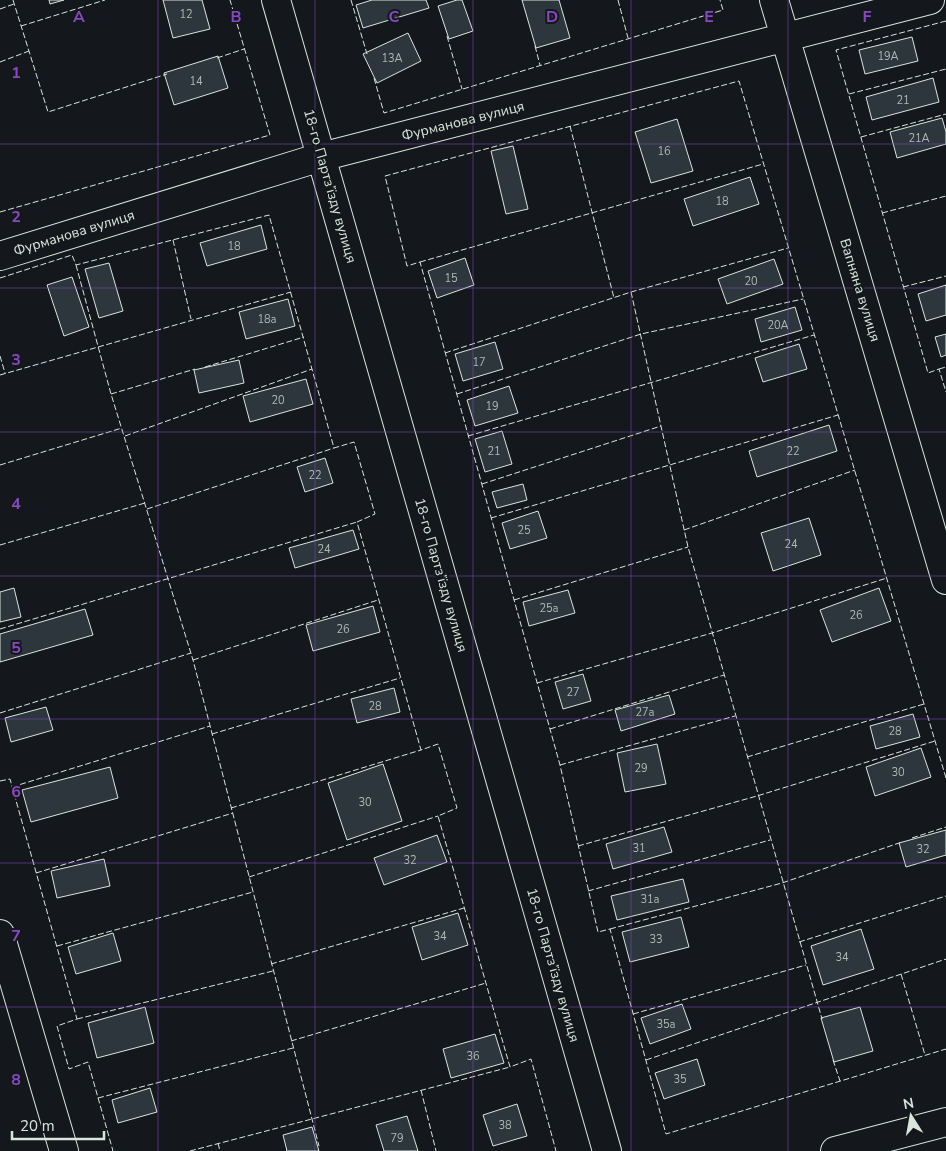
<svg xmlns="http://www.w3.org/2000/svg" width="946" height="1151" font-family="'Nunito Sans',sans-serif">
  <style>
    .building { fill: #2c363c; stroke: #d8e6dc }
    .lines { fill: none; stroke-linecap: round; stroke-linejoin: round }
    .minor-casing { stroke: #d8e6dc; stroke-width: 30 }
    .minor { stroke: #14181c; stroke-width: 28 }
    .fence { stroke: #d8e6dc; stroke-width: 1; stroke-dasharray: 6 2.5; stroke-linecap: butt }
    .grid { fill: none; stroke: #8948c3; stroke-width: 1; stroke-opacity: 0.55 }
    .labels { text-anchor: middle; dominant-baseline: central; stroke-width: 4; stroke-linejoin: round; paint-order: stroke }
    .number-label { font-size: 11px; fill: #adbab4 }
    .street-label { font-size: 14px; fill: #d8e6dc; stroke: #14181c }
    .grid-label { font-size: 16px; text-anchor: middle; font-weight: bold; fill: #8948c3; stroke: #14181c; stroke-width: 4; stroke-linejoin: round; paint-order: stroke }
  </style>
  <rect width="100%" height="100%" fill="#14181c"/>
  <path class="building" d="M49,0H64L50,4Z
    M163,0H202L210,29L173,38Z
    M372,0H426L429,8L363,28L356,5Z
    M457,0H462L473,31L449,39L438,6Z
    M522,0H559L570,38L536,48Z
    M408,33L421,61L377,83L363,54Z
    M912,37L918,61L865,74L859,50Z
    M218,56L228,88L174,105L164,73Z
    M933,78L939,102L872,120L866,97Z
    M942,118L946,132V144L897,158L890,132Z
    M677,119L693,171L651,183L635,132Z
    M513,146L528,209L506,214L491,151Z
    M750,177L759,204L693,226L684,199Z
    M261,225L267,249L207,266L200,243Z
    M465,258L474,285L437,298L428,271Z
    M774,259L783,284L727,304L718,279Z
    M109,263L123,311L99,318L85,269Z
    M72,277L89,327L64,336L47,285Z
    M946,285V315L926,321L918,294Z
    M288,299L295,326L246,339L239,312Z
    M795,307L802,330L761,342L755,319Z
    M946,334V355L941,357L935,337Z
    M495,342L503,369L463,381L455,354Z
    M799,344L807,369L763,382L755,358Z
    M239,360L244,383L199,393L194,370Z
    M306,379L313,404L250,422L243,396Z
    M509,386L518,413L475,426L467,400Z
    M829,425L837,451L757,477L749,451Z
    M502,431L512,464L485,472L475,439Z
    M325,458L333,483L305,492L297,467Z
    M523,484L527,500L497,508L492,492Z
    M538,511L547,538L510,549L502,523Z
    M809,518L821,555L773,571L761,533Z
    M353,530L359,549L295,568L289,548Z
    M14,588L21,617L0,622V592Z
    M879,588L891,621L832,642L820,610Z
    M568,590L575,613L529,626L523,602Z
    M373,606L380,632L313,651L306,625Z
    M85,609L93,635L0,662V634Z
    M583,674L591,701L563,709L555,682Z
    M394,688L400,712L357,723L351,699Z
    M669,695L675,714L621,731L615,710Z
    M46,707L53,730L11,742L5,718Z
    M913,714L920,737L876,749L870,726Z
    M657,744L666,784L625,792L617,753Z
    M921,748L931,777L875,796L866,767Z
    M383,764L402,821L347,840L328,783Z
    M110,767L118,798L31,822L22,790Z
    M664,827L672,852L613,869L606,844Z
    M946,830V855L906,867L899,843Z
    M437,835L447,862L384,885L374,858Z
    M104,859L110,886L57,898L51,871Z
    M683,879L689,902L617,920L611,896Z
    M458,913L468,945L422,960L412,927Z
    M681,917L689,947L630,962L622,932Z
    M861,929L874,969L823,985L811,946Z
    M113,933L121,961L76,974L68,947Z
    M682,1004L691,1029L650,1044L641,1018Z
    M145,1007L154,1043L97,1058L88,1023Z
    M860,1007L873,1051L834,1062L821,1018Z
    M495,1034L504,1063L451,1078L443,1049Z
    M697,1059L705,1085L664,1099L655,1073Z
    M150,1088L157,1112L118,1123L112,1100Z
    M517,1104L527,1136L493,1146L483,1115Z
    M407,1116L418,1151H384L376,1125Z
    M312,1127L319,1151H287L283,1135Z"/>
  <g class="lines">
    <defs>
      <path id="minor" d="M276,0L607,1151
        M774,0L946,580
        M0,256L321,157L930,0
        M0,934L64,1151
        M835,1151L946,1122"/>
    </defs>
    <use href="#minor" class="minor-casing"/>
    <use href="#minor" class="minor"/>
    <path class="fence" d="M13,0L48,112L167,74
      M351,0L367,54
      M618,0L628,38
      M0,9L14,4
      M946,21L836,50L928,373L939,369L946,392
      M21,26L105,0
      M447,36L462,89
      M535,46L540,65
      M217,58L244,49
      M0,62L29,51
      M374,78L384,113L723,10L720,0
      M849,94L946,69
      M570,126L614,298
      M861,137L946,114
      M0,212L270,135L230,0
      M882,213L946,196
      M173,240L191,319
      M420,262L763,164
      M76,265L111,394L193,660L319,1146
      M0,278L72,255L76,265L269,215L334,448L354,442L375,514L357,522L421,750L438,744L457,808L438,816L510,1067L531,1059L556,1151
      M903,287L946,276
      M631,292L688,547L822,1019
      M445,353L631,292L788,248
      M0,356L5,373
      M205,367L304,337
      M939,369L946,367
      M0,375L291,292
      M111,394L195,369
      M457,394L641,334L803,299
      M125,436L312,369
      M468,436L814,335
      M0,465L122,428
      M482,484L661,426
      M147,509L334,448
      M491,518L838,415
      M684,530L855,470
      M0,545L145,503
      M514,600L688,547
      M0,629L357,522
      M193,660L378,600
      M537,683L712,633L887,578
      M0,713L191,653
      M550,729L724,675
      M212,734L400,678
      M747,757L924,704
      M560,765L735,716
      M946,778L739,81L385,176L407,266L420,262L560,765L598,932L610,929L666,1134L946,1049
      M0,781L10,779L77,1019L57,1026L69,1069L88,1062L113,1151
      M12,787L210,726
      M231,808L421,750
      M912,838L946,827
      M578,846L757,796L935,741
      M36,873L233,813
      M249,877L438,816
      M588,891L770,840
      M610,929L782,883L902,842
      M799,942L946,896
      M57,946L253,892
      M271,964L464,908
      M901,974L925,1055
      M633,1014L806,965
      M77,1019L273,971
      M291,1041L486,983
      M646,1060L946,959
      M833,1060L840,1081
      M421,1090L436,1151
      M98,1098L293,1048
      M218,1143L220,1151
      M190,1151L510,1067"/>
  </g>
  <path class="grid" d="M158,0V1151M315,0V1151M473,0V1151M631,0V1151M788,0V1151M0,144H946M0,288H946M0,432H946M0,576H946M0,719H946M0,863H946M0,1007H946"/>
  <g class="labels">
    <g class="number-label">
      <text x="186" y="14">12</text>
      <text x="888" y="56">19А</text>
      <text x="392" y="58">13А</text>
      <text x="196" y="81">14</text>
      <text x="903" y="100">21</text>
      <text x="919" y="138">21А</text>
      <text x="664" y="151">16</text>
      <text x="722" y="201">18</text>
      <text x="234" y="246">18</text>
      <text x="451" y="278">15</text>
      <text x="751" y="281">20</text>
      <text x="267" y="319">18а</text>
      <text x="778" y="325">20А</text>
      <text x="479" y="362">17</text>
      <text x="278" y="400">20</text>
      <text x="492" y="406">19</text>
      <text x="494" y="451">21</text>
      <text x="793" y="451">22</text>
      <text x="315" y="475">22</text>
      <text x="524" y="530">25</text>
      <text x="791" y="544">24</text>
      <text x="324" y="549">24</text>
      <text x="549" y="608">25а</text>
      <text x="856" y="615">26</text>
      <text x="343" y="629">26</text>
      <text x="573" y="692">27</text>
      <text x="375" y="706">28</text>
      <text x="645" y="712">27а</text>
      <text x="895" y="731">28</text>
      <text x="641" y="768">29</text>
      <text x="898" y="772">30</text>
      <text x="365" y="802">30</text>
      <text x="639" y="848">31</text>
      <text x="923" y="849">32</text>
      <text x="410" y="860">32</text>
      <text x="650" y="899">31а</text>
      <text x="440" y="936">34</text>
      <text x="656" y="939">33</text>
      <text x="842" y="957">34</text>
      <text x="666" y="1024">35а</text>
      <text x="473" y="1056">36</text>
      <text x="680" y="1079">35</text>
      <text x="505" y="1125">38</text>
      <text x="397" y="1138">79</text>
    </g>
    <g class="street-label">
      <text transform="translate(463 121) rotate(-14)">Фурманова вулиця</text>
      <text transform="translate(330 186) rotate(74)">18-го Партз’їзду вулиця</text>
      <text transform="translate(74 233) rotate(-17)">Фурманова вулиця</text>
      <text transform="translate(860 290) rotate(73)">Вапняна вулиця</text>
      <text transform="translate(441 575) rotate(74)">18-го Партз’їзду вулиця</text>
      <text transform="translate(553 965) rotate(74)">18-го Партз’їзду вулиця</text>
    </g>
  </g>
  <g class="grid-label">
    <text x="79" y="22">A</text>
    <text x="236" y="22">B</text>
    <text x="394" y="22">C</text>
    <text x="552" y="22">D</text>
    <text x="709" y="22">E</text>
    <text x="867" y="22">F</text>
    <text x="16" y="78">1</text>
    <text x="16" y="222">2</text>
    <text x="16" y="365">3</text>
    <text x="16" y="509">4</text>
    <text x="16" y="653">5</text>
    <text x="16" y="797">6</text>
    <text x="16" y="941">7</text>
    <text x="16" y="1085">8</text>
  </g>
  <g transform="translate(911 1116) rotate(349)" stroke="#14181c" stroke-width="4" paint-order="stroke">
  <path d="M0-4L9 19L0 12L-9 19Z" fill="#d8e6dc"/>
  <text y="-8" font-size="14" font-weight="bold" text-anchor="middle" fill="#d8e6dc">N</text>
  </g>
  <path d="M12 1131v8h92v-8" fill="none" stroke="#d8e6dc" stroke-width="2.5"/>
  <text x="20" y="1131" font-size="15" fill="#d8e6dc" stroke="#14181c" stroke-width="4" paint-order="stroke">20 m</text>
</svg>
